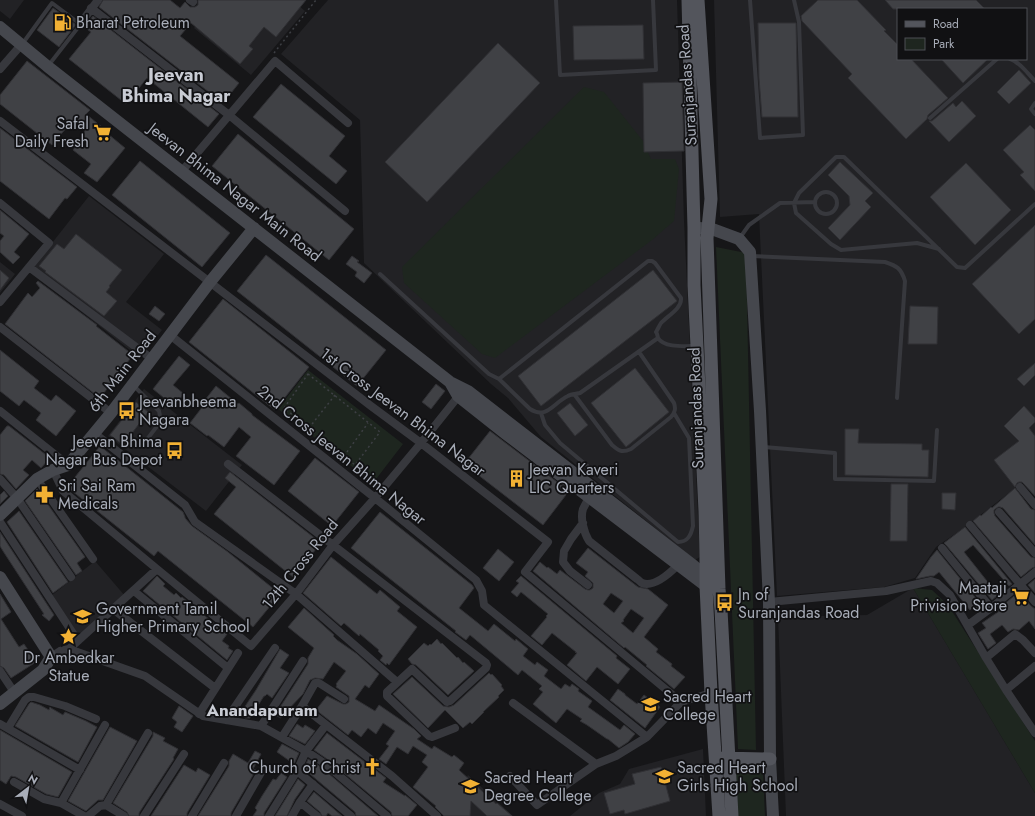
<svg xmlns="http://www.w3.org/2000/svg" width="1035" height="816" font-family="Jost,sans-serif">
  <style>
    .built { fill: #222225; fill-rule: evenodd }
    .green { fill: #1e261f }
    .building { fill: #404145; stroke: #303034; fill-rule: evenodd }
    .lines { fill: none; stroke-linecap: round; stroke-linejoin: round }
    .path { stroke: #3d3f44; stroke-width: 1.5; stroke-dasharray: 2 3; stroke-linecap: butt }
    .lane { stroke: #37383d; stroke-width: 4 }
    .street { stroke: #37383d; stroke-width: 8 }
    .secondary { stroke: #45474d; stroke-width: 12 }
    .primary { stroke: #53555c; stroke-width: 13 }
    .labels { text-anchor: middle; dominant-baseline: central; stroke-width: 3.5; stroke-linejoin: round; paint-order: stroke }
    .poi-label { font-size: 16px; fill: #a8adb8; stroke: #111113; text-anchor: start }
    .street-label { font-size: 16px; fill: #a8adb8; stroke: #111113 }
    .neighbourhood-label { font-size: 17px; font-weight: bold; fill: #c9ccd4; stroke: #111113 }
    .quarter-label { font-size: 18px; font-weight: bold; fill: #c9ccd4; stroke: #111113 }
  </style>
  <rect width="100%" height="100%" fill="#161618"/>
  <path class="built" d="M0,0H24L10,19L0,11Z
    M216,0H292L305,11L251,75L194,28Z
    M328,0H677L684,221L700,557L695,560L541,437L508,398L491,384L364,263L360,120L281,54Z
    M714,0H1035V473L961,530L936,547L915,578L884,587L777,596L759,214L720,217ZM898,9H1026V59H898Z
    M89,196L164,254L126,302L162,330L140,358L30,271Z
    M0,262L15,274L0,293Z
    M144,389L242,465L206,511L108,436Z
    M95,561L125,596L79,637L51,596Z
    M913,588L1035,793V816H786L778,617L867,615Z
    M703,749L706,816H570L599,793L620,784L629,769Z
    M468,775L513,816H457V796Z"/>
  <path class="green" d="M584,87L604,92L643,141L651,159H675L679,169L674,221L652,240L495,358L482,354L404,283L402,267Z
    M716,247L746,253L756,750L738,749Z
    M308,370L403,444L373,483L278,409Z
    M913,588L932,590L948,605L1035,741V793Z
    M736,772L763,773L765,816H738Z"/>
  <path class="building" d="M103,0H170L180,8L185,2L190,7H195L198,5V0H306L276,37L264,27L249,46L253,49L240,64L191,23L180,36L239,83L223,103L99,7Z
    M818,0H857L886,30L884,31L898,45V59H911L948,98L928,115L927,119L906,139L848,78L852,74L802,21L801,16Z
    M885,0H976L985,9H893Z
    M53,8L75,24V26L59,47L37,30Z
    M93,16L219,114L208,127L147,78L126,104L69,59L91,32L84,27Z
    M758,23H796L798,117H762L759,78Z
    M643,25L644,59L574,60L573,26Z
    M498,43L540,83L427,202L385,162Z
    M941,59H988L963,83Z
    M27,61L90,110L86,114L109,133L108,134L125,148L97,182L84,173L91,164L73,150L84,135L83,134L85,131L72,121L52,145L0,104V95Z
    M1019,70L1031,83L1009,104L997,92Z
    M682,82L684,151L644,152L643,83Z
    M281,84L345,136L329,156L347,171L336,184L253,117Z
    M962,101L976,116L949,142L929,121H932L953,103L956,107Z
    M1030,125L1035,130V191L1020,175L1024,172L1003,150Z
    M0,128L77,187L67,199L65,198L49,219L0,181Z
    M238,134L354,229L329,260L212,166Z
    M140,161L230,233L202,267L112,195Z
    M840,162L873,193L865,201L871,207L840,240L828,228L850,205L849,196L828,175Z
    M966,163L1011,210L975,245L930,197Z
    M0,210L29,234L14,252L20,257L13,264L0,252V241L4,236L0,233Z
    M1035,225V319L1019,334L972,284Z
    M76,234L122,270L109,286L110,287L106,292L117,301L104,316L45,272L46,271L39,266L57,244L64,249Z
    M266,255L386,350L357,386L237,291Z
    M352,256L359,261L357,262L372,273L364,283L355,276L357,272L346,264Z
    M0,270L9,278L0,290Z
    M653,270L677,301L541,406L518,376Z
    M38,281L97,325L96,326L133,355L100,398L5,324L28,293L32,297L40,288L36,283Z
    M223,299L309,367L275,410L189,342Z
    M155,306L165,314L159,321L149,314Z
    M910,306L938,307L937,344H908Z
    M0,350L39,381L34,388L51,401L56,395L76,411L56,436L36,420L41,413L24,400L19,406L0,391Z
    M179,356L190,365L173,385L184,394L174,406L153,389Z
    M1035,363V375L1024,386L1017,379Z
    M635,368L669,412L626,447L591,403Z
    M436,384L445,391L431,409L422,402Z
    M216,386L238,404L239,403L252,414V415L300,451L274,485L236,456L251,437L239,427L224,447L208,435L207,436L190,423L207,401L205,400Z
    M136,402L148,412L123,445L110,435Z
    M570,403L588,425L575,436L557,413Z
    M1024,406L1035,418V422L1029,428L1035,436V496L1022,482H1019L1017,483L1015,487L994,460L1019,441L1004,426Z
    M7,426H9L50,458L41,468L32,460L23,470L29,475L16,489L4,475L0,474V435Z
    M845,429H859L858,443L922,444V450H929L928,477L845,475Z
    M490,431L569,491L543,525L464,464Z
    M100,446L183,512L185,517V518L192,526L228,552L280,594L253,627L158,551L154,556L67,487Z
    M315,458L359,492L332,526L288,491Z
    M230,472L321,543L293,577L214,514L236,487L225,478Z
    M891,484H908L907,541H890Z
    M1015,488L1031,509L1035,510V545L1003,508L1000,507H998L994,510V513L995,516L1031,557L1035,558V567L1032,568L1021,577L973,521L980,515L981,516L991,507L992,508Z
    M37,489L85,557L77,563L82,571L76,575L25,501Z
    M4,491L8,496L0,504V495Z
    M942,493H956L955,510L942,509Z
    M19,511L68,582L53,593L7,522Z
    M380,512L472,585L474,588L459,608L488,631L494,624L515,641L516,639L528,649L523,656L535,665L537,662L548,670L544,676L561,689L565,684L570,687L572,684L579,689L578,691L592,701L588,707L620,730L624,725L635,734L628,742L619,748L608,739H607L587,725L580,721L582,719L567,709L556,723L533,704L543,692L539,689L542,686L522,670L518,675L470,635L466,640L455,632L456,631L351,548Z
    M965,527L1012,584L1009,586L973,545L964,552L998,595L992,600L946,545L944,543Z
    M0,532L54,615L49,621L42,615L44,614L3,551L0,546Z
    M588,548L638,587L648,589L668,605L644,637L658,649L656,652L672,664L671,666L685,677L674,689L646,666L647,665L625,647L624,648L533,571L540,562L547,568L548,567L557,574L560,570L585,589L588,590H590L593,588V583L585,576L588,572L576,563ZM611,593L623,601L614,613L603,604ZM631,609L644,618L633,633L621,623L624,621L623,620Z
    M498,549L514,562L499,581L483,568Z
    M937,550L983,607L977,611H976L973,607L970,610L939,572L934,576H930L916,579L931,557Z
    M331,557L377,594L380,590L400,607L397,611L417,627L389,665L387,663L386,665L380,660L383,656L378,651L379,650L360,634L359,636L344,623L341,626L303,593Z
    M157,576L165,584L163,586L174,595L176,593L181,598L182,597L227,634L222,641L229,646L228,648L233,651L227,660L143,591Z
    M521,576L617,656L616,658L630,669L618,684L597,667L586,681L567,665L577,653L575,652H576L552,633L542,645L531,636L547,617L546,616L548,614L521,592L517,597L511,592L519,583L516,581Z
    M1035,579V593L1028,585Z
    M1019,592L1031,606L1035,609V629L1029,621L1019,630L1013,629L1008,632L1002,625L990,634L996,643L988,649L978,633L986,628L982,623L1001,610H997Z
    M0,594L11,612L1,619L19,647L24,644L36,662L11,678L4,668L0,666Z
    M304,608L334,635L333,636L337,640L357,654L379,674L369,688L365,685L355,699L375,711L379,705L414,729L421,736L417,739L432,749L434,746L452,757L454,755L464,763L459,770L496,804L497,803L512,816H487L471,801L470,816H444L435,807L436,806L413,787L428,767L422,762L427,755L413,746L408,754L397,747L386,764L379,759L389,746L386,744L395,731L383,723L376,734L368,728L361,737L352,730L348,735L316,710L327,696L343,704H346L349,702V696L336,687L337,685L336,684L346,671L334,662L323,679L315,678L310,680L303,694L283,715L281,718L275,715L308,664V658L314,648L288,627Z
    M437,639L441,644L442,643L457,658L458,657L463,663L464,662L474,671L448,695L416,665L412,664L408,659L424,643L428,646L430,644L431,645Z
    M280,649L289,655L280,668L289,673L272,698L267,694L265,696H264L250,718H245L240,714L256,690Z
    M489,673L491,675L492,674L502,685L501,686L504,690L498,696L499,697L483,712H484L472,724L470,722L463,728L445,710L428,728L393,694L412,677L443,706L449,707L454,705Z
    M618,689L625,694V695L637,704L644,695L660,707L645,728L610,700Z
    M31,702L40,705L49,710L50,707L51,708L63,715L65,712L86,721L97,727L78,762L15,726L29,704Z
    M179,706L193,716L182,732L174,727L177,722L172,718Z
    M297,724L303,728L305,725L315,731L305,744L289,736Z
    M110,727L137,741L103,800H98L86,811L68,801Z
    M0,730L72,772L58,797L46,794L16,777L11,776L6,784L0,780Z
    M153,732L165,738L163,741L178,749L173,758L174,759L139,813V816H129L127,812L113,803L153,736Z
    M327,733L386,778L383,782L405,796V795L417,805L408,816H392L391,812L327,759L314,750Z
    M282,744L299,753L294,764L277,752Z
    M255,751L261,754L253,769L256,770L231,813V816H198L229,766V761L233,754L248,763Z
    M308,759L321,767L378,816H356L355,812L304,769Z
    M184,765L196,772L198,768L210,775L187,813V816H151Z
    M661,767L670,801L625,814L624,810L610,814L604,793L635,784L632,774Z
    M281,773L287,777L264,813V816H253L257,810L255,808L262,796L273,779L276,780Z
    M298,779L305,785L295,799L287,816H275Z
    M314,792L342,816H332L328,813L326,816H322L320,812L307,801Z"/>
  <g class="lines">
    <path class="path" d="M274,53L316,0
      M308,374L380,432L355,465L284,408Z
      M309,428L335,395
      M344,456L368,423
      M740,772L760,773"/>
    <path class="lane" d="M556,0L560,75L656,70L653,0
      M750,0L760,138L803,135L799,22L794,0
      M23,43L52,3L80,24V25L48,66
      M1010,59C1020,62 1028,74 1035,81
      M1035,103L1031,109L1035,114
      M930,118L997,59
      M815 203a11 11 0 1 1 22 0a11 11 0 1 1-22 0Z
      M739,239L749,225L780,203L815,202
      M939,249L917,243L841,250L831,244L796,213L794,203L799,193L836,157H844L957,267L965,268L1035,204
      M751,256L885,262C897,266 901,268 905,281L897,398
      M380,274L489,374L499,379L648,261H652L655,263L681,298C682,309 667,316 661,323C659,326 658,329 656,332C657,333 658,338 658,338C664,348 685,346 695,346
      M499,379L530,409C547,420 554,402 568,396C571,394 576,394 580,393L658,338
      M134,386L159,411L161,421L145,442
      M574,394L612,445C619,451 622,453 631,449L671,417C675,412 676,409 674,403L639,352
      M541,413L545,425L560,443L678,542C688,542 691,535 693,526L689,438L674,413
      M764,447L835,453V479L934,481L937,430"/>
    <path class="street" d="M190,0L193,2
      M91,8L229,115L345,211
      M80,24L98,0
      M0,69L21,45
      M0,121L371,406L421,443L548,542L525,572L681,702
      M182,171L275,61L348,123
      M0,203L49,243L0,302
      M29,267L152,359
      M0,327L111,413
      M170,335L375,498L476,580L482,591L484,605L647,737
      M0,411L68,465
      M94,433L185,505L195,522L296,594L397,682
      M228,464L486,663L487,665L486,668L450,701L447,702L412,669L387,692V696L429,736L432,737L455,728
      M53,470L63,491L157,569L251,646L296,594L333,545L375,498L421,443L461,393
      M0,479L17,498L71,577
      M37,479L93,559
      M1020,487L1035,505
      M589,498C587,501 585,505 583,509C580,518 584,533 589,541L637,579C639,580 640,582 642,583C654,588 670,573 678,565
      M999,512L1035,553
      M0,522L78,641
      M583,523L571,539L564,551L563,562L570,571L588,585
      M970,525L1035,602
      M942,548L991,608
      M134,591L228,668
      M769,602L886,591L931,581L937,583L950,595L986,658L1006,690L1035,733
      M113,609L215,688
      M968,625L991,608L1035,572
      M69,649L145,676L203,716L261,726L306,751L324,763L387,816
      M51,657L60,651L69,649L157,569
      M986,658L1015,634L1023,640L1035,653
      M0,671L14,692
      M1006,690L1035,666
      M513,703L596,764
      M302,706L392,776L437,816
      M199,714L238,653
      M226,720L275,648
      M0,724L80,770
      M261,726L303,661
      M8,728L25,700L29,697H34L65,706L96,719
      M282,737L302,706L315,683H319L344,699
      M297,771L351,816
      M510,776L537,805L596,764L616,756L647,737L681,702L711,693
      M14,782L44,799L61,803L84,816
      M300,802L317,816
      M61,803L105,725
      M0,804L22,816
      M106,805L148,733
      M88,816L100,806L106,805L124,816
      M144,816L184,754
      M192,816L224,763
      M236,816L263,769
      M269,816L297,771L306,751L326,725
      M292,816L300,802L313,784"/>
    <path class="secondary" d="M0,27L47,66L450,382L468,391L694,566L706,576L714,578
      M699,228L712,229L739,239L750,252L760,411L769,602L770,759L773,816
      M450,382L458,396L506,434L706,586L714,588
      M0,515L37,479L53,470L68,465L111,413L210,282L254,228
      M0,577L51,657L43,670L0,704"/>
    <path class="primary" d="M688,0L694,228V285L705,511L706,555V586L711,693L719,816
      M698,0L711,199L707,238L719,589L721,610L732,816
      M721,758L770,759"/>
  </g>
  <defs>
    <symbol id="fuel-bare" viewBox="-9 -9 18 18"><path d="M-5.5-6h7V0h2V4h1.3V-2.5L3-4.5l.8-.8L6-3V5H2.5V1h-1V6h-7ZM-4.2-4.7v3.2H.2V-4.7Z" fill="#f2b134" stroke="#111113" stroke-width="2.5" paint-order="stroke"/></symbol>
    <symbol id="supermarket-bare" viewBox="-9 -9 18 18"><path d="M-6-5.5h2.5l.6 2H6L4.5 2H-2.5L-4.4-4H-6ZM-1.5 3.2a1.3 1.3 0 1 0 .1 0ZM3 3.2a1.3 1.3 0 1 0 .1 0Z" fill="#f2b134" stroke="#111113" stroke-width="2.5" paint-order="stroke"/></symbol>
    <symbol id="bus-bare" viewBox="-9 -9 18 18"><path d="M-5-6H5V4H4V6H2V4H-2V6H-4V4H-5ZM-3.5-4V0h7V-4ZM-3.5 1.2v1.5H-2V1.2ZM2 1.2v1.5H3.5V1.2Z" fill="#f2b134" stroke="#111113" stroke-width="2.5" paint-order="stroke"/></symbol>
    <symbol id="building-bare" viewBox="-9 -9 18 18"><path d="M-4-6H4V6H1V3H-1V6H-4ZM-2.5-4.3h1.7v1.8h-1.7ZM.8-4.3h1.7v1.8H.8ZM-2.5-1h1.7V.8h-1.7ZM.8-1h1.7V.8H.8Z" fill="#f2b134" stroke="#111113" stroke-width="2.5" paint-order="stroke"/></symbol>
    <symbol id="pharmacy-bare" viewBox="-9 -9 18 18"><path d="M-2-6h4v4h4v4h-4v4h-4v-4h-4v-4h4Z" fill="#f2b134" stroke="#111113" stroke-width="2.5" paint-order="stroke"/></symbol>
    <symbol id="school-bare" viewBox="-9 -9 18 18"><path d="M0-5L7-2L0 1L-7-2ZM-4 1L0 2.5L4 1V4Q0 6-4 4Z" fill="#f2b134" stroke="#111113" stroke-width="2.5" paint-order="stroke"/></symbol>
    <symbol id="sight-bare" viewBox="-9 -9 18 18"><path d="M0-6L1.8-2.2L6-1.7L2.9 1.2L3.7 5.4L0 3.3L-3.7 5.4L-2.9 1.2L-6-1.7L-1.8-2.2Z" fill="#f2b134" stroke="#111113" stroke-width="2.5" paint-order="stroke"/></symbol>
    <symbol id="university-bare" viewBox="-9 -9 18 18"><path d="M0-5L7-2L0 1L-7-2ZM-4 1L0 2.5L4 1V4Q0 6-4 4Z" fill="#f2b134" stroke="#111113" stroke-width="2.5" paint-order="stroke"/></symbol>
    <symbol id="church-bare" viewBox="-9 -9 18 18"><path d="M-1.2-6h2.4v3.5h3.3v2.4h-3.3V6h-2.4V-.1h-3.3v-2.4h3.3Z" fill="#f2b134" stroke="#111113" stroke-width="2.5" paint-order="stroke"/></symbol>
  </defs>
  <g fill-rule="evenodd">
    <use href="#fuel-bare" x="50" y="10" width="25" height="25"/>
    <use href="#supermarket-bare" x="90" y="120" width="25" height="25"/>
    <use href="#bus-bare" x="114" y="398" width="25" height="25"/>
    <use href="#bus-bare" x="162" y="438" width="25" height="25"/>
    <use href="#building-bare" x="504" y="466" width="25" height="25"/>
    <use href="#pharmacy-bare" x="32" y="482" width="25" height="25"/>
    <use href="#supermarket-bare" x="1008" y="584" width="25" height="25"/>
    <use href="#bus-bare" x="712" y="590" width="25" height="25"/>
    <use href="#school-bare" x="70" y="604" width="25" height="25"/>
    <use href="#sight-bare" x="56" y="624" width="25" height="25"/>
    <use href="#university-bare" x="638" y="692" width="25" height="25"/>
    <use href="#church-bare" x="360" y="754" width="25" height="25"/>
    <use href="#school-bare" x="652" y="764" width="25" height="25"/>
    <use href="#university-bare" x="458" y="774" width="25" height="25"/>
  </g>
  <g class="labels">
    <g class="poi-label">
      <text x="76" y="22">Bharat Petroleum</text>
      <text x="89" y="123" text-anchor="end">Safal<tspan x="89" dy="18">Daily Fresh</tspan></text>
      <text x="139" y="401">Jeevanbheema<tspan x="139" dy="18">Nagara</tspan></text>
      <text x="162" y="441" text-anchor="end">Jeevan Bhima<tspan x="162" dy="18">Nagar Bus Depot</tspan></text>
      <text x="529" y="469">Jeevan Kaveri<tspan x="529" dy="18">LIC Quarters</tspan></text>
      <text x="58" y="485">Sri Sai Ram<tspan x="58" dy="18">Medicals</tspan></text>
      <text x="1007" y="587" text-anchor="end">Maataji<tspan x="1007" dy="18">Privision Store</tspan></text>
      <text x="738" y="594">Jn of<tspan x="738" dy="18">Suranjandas Road</tspan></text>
      <text x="96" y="608">Government Tamil<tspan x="96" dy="18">Higher Primary School</tspan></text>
      <text x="69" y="657" text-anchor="middle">Dr Ambedkar<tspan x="69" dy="18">Statue</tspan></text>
      <text x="663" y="696">Sacred Heart<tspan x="663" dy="18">College</tspan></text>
      <text x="360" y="767" text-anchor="end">Church of Christ</text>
      <text x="677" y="767">Sacred Heart<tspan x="677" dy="18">Girls High School</tspan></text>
      <text x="484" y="777">Sacred Heart<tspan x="484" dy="18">Degree College</tspan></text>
    </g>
    <g class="street-label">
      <text transform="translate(687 85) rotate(-94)">Suranjandas Road</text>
      <text transform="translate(235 192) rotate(38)">Jeevan Bhima Nagar Main Road</text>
      <text transform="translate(122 371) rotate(-52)">6th Main Road</text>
      <text transform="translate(696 408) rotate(-92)">Suranjandas Road</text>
      <text transform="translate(403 412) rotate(37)">1st Cross Jeevan Bhima Nagar</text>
      <text transform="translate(342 455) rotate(39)">2nd Cross Jeevan Bhima Nagar</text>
      <text transform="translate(300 564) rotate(-51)">12th Cross Road</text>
    </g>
    <g class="neighbourhood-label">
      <text x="262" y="710">Anandapuram</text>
    </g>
    <g class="quarter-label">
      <text x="176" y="75">Jeevan<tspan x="176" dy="21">Bhima Nagar</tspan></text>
    </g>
  </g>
  <rect x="897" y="8" width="130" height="52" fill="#111113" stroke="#4d4f55"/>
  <rect x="905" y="21" width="20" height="6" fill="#53555c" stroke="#4d4f55"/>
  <text x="933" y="28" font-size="12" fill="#a8adb8">Road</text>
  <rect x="905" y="38" width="20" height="12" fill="#1e261f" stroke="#4d4f55"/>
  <text x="933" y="48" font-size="12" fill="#a8adb8">Park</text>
  <g transform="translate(28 788) rotate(31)" stroke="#111113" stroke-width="3" paint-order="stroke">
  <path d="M0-3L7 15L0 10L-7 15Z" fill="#a8adb8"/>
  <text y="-6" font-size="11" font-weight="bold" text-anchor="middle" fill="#a8adb8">N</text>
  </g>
</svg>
